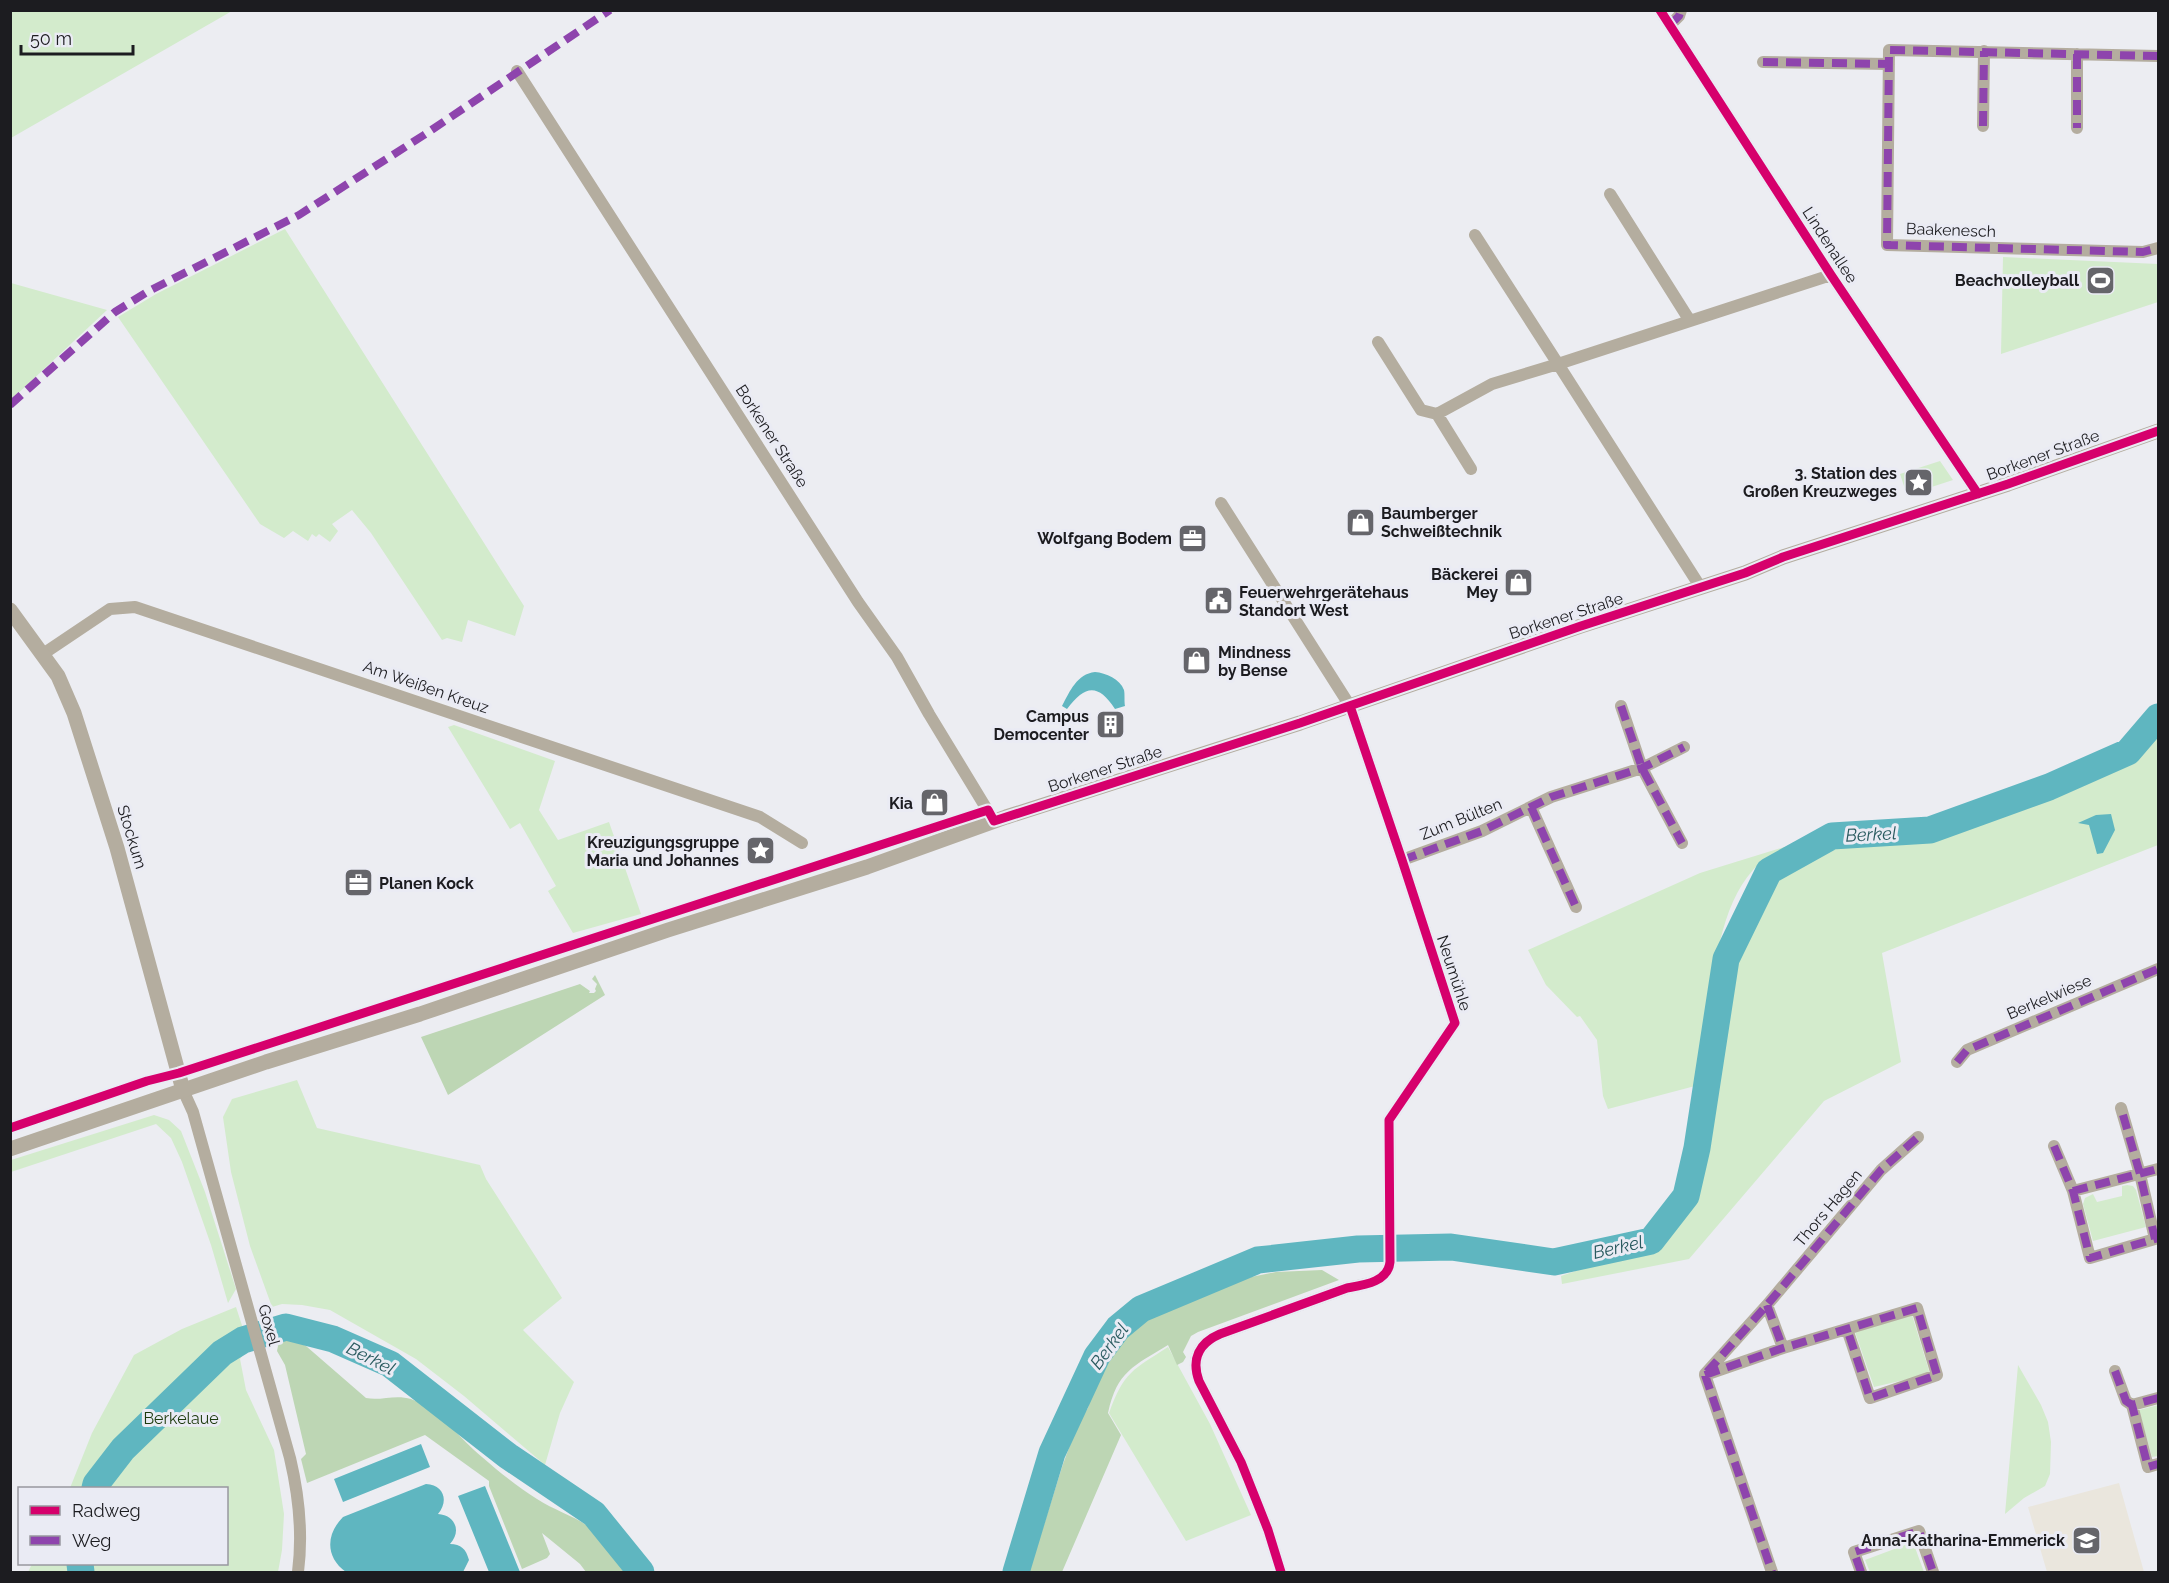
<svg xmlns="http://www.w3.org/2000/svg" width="2169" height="1583" font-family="Raleway,sans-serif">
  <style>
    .education { fill: #eae6dd }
    .green { fill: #d3ebcc }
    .forest { fill: #bdd6b4 }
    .water { fill: #5fb6c0 }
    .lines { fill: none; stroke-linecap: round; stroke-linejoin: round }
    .river { stroke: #5fb6c0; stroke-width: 27 }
    .minor { stroke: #b4ad9f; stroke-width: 12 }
    .tertiary { stroke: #b4ad9f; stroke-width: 15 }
    .quiet { stroke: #8e44ad; stroke-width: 8; stroke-dasharray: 15 8; stroke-linecap: butt }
    .cycleway-casing { stroke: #eaebf4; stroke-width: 13 }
    .cycleway { stroke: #d6006c; stroke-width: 9 }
    .labels { text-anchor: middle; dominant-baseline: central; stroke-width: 6; stroke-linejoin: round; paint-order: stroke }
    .street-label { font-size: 16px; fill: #1c1c20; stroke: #eaebf4 }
    .poi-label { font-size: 16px; font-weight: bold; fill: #1c1c20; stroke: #eaebf4; text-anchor: end }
    .park-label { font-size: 16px; fill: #1d3a0d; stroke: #eaebf4 }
    .water-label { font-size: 18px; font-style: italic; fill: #295a5f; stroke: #eaebf4 }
  </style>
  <rect width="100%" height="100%" fill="#ecedf2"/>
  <path class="education" d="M2119,1483L2144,1572H2047L2028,1507Z"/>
  <path class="green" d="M11,10H232V11L11,138Z
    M285,229L524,606L515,636L468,620L462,642L447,638L442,640L371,533L352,510L332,524L338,531L330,542L319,534L316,537L312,534L308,541L293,531L284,538L260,524L118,317L156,294Z
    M2003,257L2158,264V302L2001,354Z
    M11,283L107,310L11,400L10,283Z
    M1940,461L1953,480L1907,495L1900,474Z
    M2158,723V845L1882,953L1901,1062L1824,1101L1689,1259L1562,1284L1561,1276L1652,1245L1693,1194L1732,962L1769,881L1831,842L1928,836L2056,792L2132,758Z
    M454,725L555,761L539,810L558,840L609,822L641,914L573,933L548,891L556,886L520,823L510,829L448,727Z
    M1823,835C1799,844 1771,851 1753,870C1719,908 1714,974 1706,1022C1703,1043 1699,1065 1695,1086L1608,1109L1603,1096L1597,1040L1580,1016L1577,1017L1546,985L1528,950L1700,873Z
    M297,1080L317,1128L480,1165L486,1179L562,1298L523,1330L574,1382L560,1413L545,1465L464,1396L416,1359L330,1310L302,1305L282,1304L272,1307L250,1246L231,1172L223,1117L232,1099Z
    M154,1115L169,1120L181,1131L205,1192L236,1289L228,1303L211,1245L182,1162L171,1138L156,1124L11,1172V1160Z
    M2127,1185L2133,1186L2136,1190L2146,1227L2093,1241L2083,1204L2085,1198L2093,1194L2097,1202L2122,1196V1186Z
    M236,1307L249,1347L240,1359L246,1390L274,1450L284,1514L282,1550L278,1572H28L32,1564H226V1488H70L92,1433L134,1355L182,1329Z
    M1912,1315L1930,1374L1874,1387L1855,1332Z
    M1168,1347L1210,1424L1251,1515L1186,1541L1109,1413C1124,1371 1133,1370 1168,1347Z
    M2018,1365L2041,1405L2048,1422L2051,1442L2050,1474L2045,1486L2024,1498L2005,1514Z
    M2158,1405V1456L2152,1457L2139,1410Z
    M1913,1542L1924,1572H1870L1865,1560Z"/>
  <path class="forest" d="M595,975L605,995L448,1095L421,1037L580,984L590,991L589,993H594L596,991L595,989L597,984L592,979Z
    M1322,1270L1339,1280L1198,1332L1191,1336L1183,1352L1186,1357L1183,1362L1177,1365L1168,1345C1134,1366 1117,1371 1108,1413L1121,1435L1062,1572H1029L1063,1464L1079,1421L1088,1408L1090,1398L1104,1369L1115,1350L1127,1334L1139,1324L1166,1307L1251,1277L1276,1272Z
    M292,1339L306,1346L366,1398C381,1401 395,1394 411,1399C440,1410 459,1438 482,1457C499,1472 518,1487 537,1499C555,1511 576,1516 593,1530C607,1541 617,1558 628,1572H586L580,1564L542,1533L550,1554L547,1558L522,1569L489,1486V1481L425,1435L307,1483L301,1459L306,1454L285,1365L277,1351L278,1346L275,1341Z"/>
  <path class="water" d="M1095,672C1106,673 1120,679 1124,690C1125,694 1124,701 1125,706L1115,709C1098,683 1085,685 1067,709L1062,706C1070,691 1077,674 1095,672Z
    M2111,814L2115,830L2103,853L2097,854L2089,825L2078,823L2096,815Z
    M421,1444L430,1467L343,1502L334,1479Z
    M426,1484C444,1485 449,1501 438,1514C455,1515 462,1531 450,1544C461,1544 466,1549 469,1560L463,1572H346C325,1557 326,1534 343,1517Z
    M485,1486L520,1572H489L458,1496Z"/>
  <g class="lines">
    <path class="river" d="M95,1488L96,1484L123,1449L222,1353L243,1340L286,1327L333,1339L390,1364L508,1456L594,1514L641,1572
      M80,1564L81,1572
      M1016,1572L1052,1453L1097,1356L1118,1328L1141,1309L1258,1260L1358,1249L1451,1247L1554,1262L1651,1241L1686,1196L1697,1148L1726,959L1769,871L1832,836L1930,830L2049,787L2128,752L2158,717"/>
    <path class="minor" d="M1660,10L1831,275L1978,494
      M1670,25L1679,16L1681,10
      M2077,54V128
      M2158,56L1889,50L1887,245L2143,252L2158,248
      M1763,62L1889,64
      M517,71L858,602L897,657L929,714L994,821
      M1983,126L1984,51
      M1610,194L1690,321
      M1475,235L1558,364L1831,275
      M1378,342L1421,410L1437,414
      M1471,469L1437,414L1492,384L1558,364L1701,588
      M1221,503L1350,706L1402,860L1455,1023L1389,1120L1390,1262C1388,1282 1364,1285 1347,1288L1220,1334C1199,1343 1191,1359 1199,1381L1241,1462L1268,1530L1281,1572
      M43,654L110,609L135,607L760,817L802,843
      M1621,706L1642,768L1682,843
      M1531,807L1576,907
      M1402,860L1482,831L1551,797L1642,768L1684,747
      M1957,1062L1967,1050L2158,969
      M183,1090L193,1112L290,1458C299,1496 303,1533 298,1572
      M2054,1146L2073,1191L2090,1258L2155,1239L2140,1174L2121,1108
      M2073,1191L2158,1169
      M1767,1305L1783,1348
      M2115,1371L2126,1401L2132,1405
      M1705,1374L1767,1305L1881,1170L1918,1137
      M1705,1375L1783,1348L1917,1308L1937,1375L1870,1398L1847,1329
      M1705,1375L1772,1572
      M2158,1398L2132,1405L2148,1467L2158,1464
      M1861,1572L1854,1552L1919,1531L1933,1572"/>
    <path class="tertiary" d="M10,610L58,676L74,713L117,848L183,1090
      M10,1149L266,1062L420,1014L668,930L867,867L1006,817L1300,723L1581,626L1745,573L1783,557L2008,484L2158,431"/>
    <path class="quiet" d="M1670,25L1679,16L1681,10
      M2077,54V128
      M2158,56L1889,50L1887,245L2143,252L2158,248
      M1763,62L1889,64
      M1983,126L1984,51
      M10,405L115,312L147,292L299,215L424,135L610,10
      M1621,706L1642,768L1682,843
      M1531,807L1576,907
      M1402,860L1482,831L1551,797L1642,768L1684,747
      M1957,1062L1967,1050L2158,969
      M2054,1146L2073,1191L2090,1258L2155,1239L2140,1174L2121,1108
      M2073,1191L2158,1169
      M1767,1305L1783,1348
      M2115,1371L2126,1401L2132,1405
      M1707,1372L1767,1305L1881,1170L1918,1137
      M1705,1375L1783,1348L1917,1308L1937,1375L1870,1398L1847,1329
      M1705,1375L1772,1572
      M2158,1398L2132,1405L2148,1467L2158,1464
      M1861,1572L1854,1552L1919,1531L1933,1572"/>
    <defs>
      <path id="cycleway" d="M1660,10L1831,275L1978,494
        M10,1128L147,1081L179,1073L988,810L994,821L1300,723L1581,626L1745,573L1783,557L2008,484L2158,431
        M1281,1572L1268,1530L1241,1462L1199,1381C1191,1359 1199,1343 1220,1334L1347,1288C1364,1285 1388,1282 1390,1262L1389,1120L1455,1023L1402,860L1350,706"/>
    </defs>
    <use href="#cycleway" class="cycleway-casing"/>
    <use href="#cycleway" class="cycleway"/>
  </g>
  <defs>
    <symbol id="stadium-square" viewBox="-11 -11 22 22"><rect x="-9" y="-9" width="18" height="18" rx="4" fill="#65656a" stroke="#eaebf4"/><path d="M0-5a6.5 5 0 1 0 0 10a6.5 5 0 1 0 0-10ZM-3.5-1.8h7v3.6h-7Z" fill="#fff"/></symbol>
    <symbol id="sight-square" viewBox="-11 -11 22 22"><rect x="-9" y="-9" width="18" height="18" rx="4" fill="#65656a" stroke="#eaebf4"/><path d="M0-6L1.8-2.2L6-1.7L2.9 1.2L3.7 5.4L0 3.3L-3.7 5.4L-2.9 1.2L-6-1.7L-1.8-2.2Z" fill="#fff"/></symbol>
    <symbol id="shop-square" viewBox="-11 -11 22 22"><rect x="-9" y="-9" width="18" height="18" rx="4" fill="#65656a" stroke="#eaebf4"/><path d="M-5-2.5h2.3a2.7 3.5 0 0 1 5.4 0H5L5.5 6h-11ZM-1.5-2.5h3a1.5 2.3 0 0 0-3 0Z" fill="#fff"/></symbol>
    <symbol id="office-square" viewBox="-11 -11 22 22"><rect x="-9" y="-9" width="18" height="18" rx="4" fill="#65656a" stroke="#eaebf4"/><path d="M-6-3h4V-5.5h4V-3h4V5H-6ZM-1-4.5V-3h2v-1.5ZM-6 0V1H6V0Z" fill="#fff"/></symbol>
    <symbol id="civic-square" viewBox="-11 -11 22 22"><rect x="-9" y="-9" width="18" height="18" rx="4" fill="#65656a" stroke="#eaebf4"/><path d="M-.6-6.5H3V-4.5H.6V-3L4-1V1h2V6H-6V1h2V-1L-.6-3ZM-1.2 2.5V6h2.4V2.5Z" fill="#fff"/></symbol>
    <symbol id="building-square" viewBox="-11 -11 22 22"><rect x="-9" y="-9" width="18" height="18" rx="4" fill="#65656a" stroke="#eaebf4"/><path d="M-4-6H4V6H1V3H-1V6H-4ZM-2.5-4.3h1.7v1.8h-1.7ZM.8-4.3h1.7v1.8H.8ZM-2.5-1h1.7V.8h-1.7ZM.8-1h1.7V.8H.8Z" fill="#fff"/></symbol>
    <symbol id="school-square" viewBox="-11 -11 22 22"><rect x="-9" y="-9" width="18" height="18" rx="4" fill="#65656a" stroke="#eaebf4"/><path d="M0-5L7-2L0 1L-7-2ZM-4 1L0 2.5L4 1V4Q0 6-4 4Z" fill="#fff"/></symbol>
  </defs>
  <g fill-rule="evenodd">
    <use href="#stadium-square" x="2084" y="264" width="33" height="33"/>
    <use href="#sight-square" x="1902" y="466" width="33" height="33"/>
    <use href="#shop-square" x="1344" y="506" width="33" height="33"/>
    <use href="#office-square" x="1176" y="522" width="33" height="33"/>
    <use href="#shop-square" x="1502" y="566" width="33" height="33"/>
    <use href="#civic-square" x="1202" y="584" width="33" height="33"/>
    <use href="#shop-square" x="1180" y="644" width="33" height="33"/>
    <use href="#building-square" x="1094" y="708" width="33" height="33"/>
    <use href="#shop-square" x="918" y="786" width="33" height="33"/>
    <use href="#sight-square" x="744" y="834" width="33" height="33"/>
    <use href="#office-square" x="342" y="866" width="33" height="33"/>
    <use href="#school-square" x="2070" y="1524" width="33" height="33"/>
  </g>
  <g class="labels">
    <g class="street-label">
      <text transform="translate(1951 230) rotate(2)">Baakenesch</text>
      <text transform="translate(1830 245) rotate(57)">Lindenallee</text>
      <text transform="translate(772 436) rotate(57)">Borkener Straße</text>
      <text transform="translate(2043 455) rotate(-20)">Borkener Straße</text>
      <text transform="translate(1566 616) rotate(-18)">Borkener Straße</text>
      <text transform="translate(426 687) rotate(19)">Am Weißen Kreuz</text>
      <text transform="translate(1105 769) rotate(-18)">Borkener Straße</text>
      <text transform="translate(1461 819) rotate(-22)">Zum Bülten</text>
      <text transform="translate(132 837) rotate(73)">Stockum</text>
      <text transform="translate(1454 973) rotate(72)">Neumühle</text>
      <text transform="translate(2049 997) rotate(-23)">Berkelwiese</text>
      <text transform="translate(1828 1208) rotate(-50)">Thors Hagen</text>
      <text transform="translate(269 1325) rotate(74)">Goxel</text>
    </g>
    <g class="poi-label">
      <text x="2079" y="280">Beachvolleyball</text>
      <text x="1897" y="473">3. Station des<tspan x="1897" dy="18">Großen Kreuzweges</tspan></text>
      <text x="1381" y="513" text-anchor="start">Baumberger<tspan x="1381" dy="18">Schweißtechnik</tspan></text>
      <text x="1172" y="538">Wolfgang Bodem</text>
      <text x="1498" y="574">Bäckerei<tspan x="1498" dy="18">Mey</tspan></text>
      <text x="1239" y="592" text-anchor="start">Feuerwehrgerätehaus<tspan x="1239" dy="18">Standort West</tspan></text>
      <text x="1218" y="652" text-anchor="start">Mindness<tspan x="1218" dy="18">by Bense</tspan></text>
      <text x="1089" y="716">Campus<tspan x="1089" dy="18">Democenter</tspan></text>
      <text x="913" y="803">Kia</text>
      <text x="739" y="842">Kreuzigungsgruppe<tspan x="739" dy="18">Maria und Johannes</tspan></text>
      <text x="379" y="883" text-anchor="start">Planen Kock</text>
      <text x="2065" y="1540">Anna-Katharina-Emmerick</text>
    </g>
    <g class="park-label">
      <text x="181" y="1418">Berkelaue</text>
    </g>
    <g class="water-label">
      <text transform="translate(1871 834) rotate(-3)">Berkel</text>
      <text transform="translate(1618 1247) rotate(-13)">Berkel</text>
      <text transform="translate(1109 1346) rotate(-54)">Berkel</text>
      <text transform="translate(371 1358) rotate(27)">Berkel</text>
    </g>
  </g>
  <rect width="2169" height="1583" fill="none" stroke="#1c1c20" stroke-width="24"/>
  <rect x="18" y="1487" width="210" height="78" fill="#eaebf4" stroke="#98989f" stroke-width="1.5"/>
  <rect x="30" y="1506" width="30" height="9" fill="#d6006c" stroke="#98989f" stroke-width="1.5"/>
  <text x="72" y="1517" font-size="18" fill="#1c1c20">Radweg</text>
  <rect x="30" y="1536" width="30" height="9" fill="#8e44ad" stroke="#98989f" stroke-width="1.5"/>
  <text x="72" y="1547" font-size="18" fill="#1c1c20">Weg</text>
  <path d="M21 45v9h112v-9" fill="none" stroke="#1c1c20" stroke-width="3"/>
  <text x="30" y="45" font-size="18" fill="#1c1c20" stroke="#eaebf4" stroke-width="4.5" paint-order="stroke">50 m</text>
</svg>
